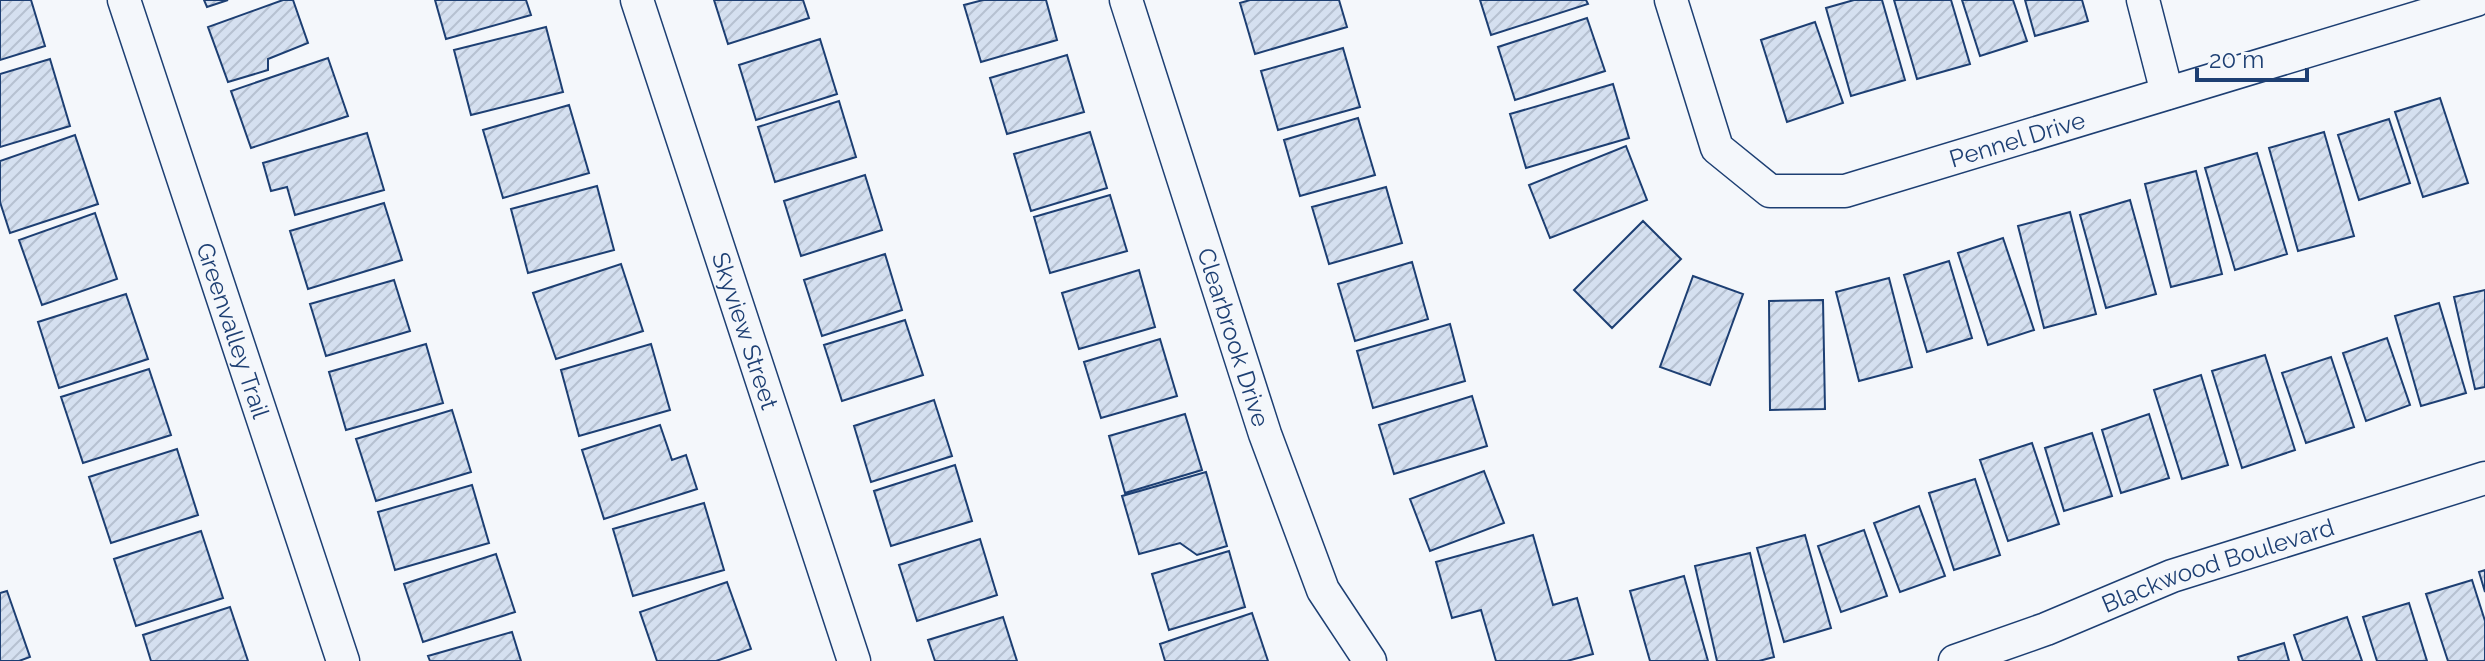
<svg xmlns="http://www.w3.org/2000/svg" width="2485" height="661" font-family="Raleway,sans-serif">
  <style>
    .building { fill: url(#building-hatch); stroke: #1d3f73; stroke-width: 2 }
    .lines { fill: none; stroke-linecap: round; stroke-linejoin: round }
    .street-casing { stroke: #1d3f73; stroke-width: 35 }
    .street { stroke: #f4f7fb; stroke-width: 32 }
    .labels { text-anchor: middle; dominant-baseline: central; stroke-width: 6; stroke-linejoin: round; paint-order: stroke }
    .street-label { font-size: 24px; fill: #1d3f73; stroke: #f4f7fb }
  </style>
  <defs>
    <pattern id="building-hatch" width="6" height="6" patternUnits="userSpaceOnUse" patternTransform="scale(2)"><rect width="6" height="6" fill="#d5e0f0"/><path d="M-1 1l2-2M0 6l6-6M5 7l2-2" fill="none" stroke="#b6c1d1"/></pattern>
  </defs>
  <rect width="100%" height="100%" fill="#f4f7fb"/>
  <path class="building" d="M0,0H31L45,46L0,60Z
    M204,0H228L207,7Z
    M283,0H293L308,43L268,59V70L228,82L208,27Z
    M435,0H526L531,15L446,39Z
    M714,0H803L809,18L728,44Z
    M983,0H1046L1057,40L981,62L964,5Z
    M1250,0H1339L1347,27L1255,54L1240,3Z
    M1480,0H1586L1588,4L1491,35Z
    M1854,0H1882L1905,80L1851,96L1826,8Z
    M1894,0H1951L1970,64L1917,79Z
    M1962,0H2013L2027,41L1980,56Z
    M2025,0H2082L2088,21L2035,36Z
    M1587,18L1605,71L1515,100L1498,47Z
    M1815,22L1843,103L1787,122L1761,40Z
    M546,27L563,92L471,115L454,50Z
    M820,39L837,94L756,120L739,65Z
    M1343,48L1360,107L1278,130L1261,71Z
    M1067,55L1084,112L1007,134L990,78Z
    M328,58L348,116L251,148L231,91Z
    M50,59L70,126L0,147V74Z
    M1613,84L1629,138L1526,168L1510,114Z
    M2440,98L2468,183L2423,197L2395,112Z
    M839,101L856,157L775,182L758,127Z
    M569,105L589,173L503,198L483,130Z
    M1358,118L1375,175L1300,196L1284,140Z
    M2389,119L2410,183L2359,200L2338,135Z
    M1090,132L1107,188L1031,211L1014,154Z
    M2324,132L2354,236L2298,251L2269,148Z
    M367,133L384,190L295,215L287,187L271,191L263,163Z
    M75,135L98,204L10,233L0,202V161Z
    M1626,146L1647,200L1550,238L1529,185Z
    M2257,153L2287,254L2235,270L2205,168Z
    M2196,171L2222,274L2171,287L2145,184Z
    M865,175L882,230L801,256L784,201Z
    M597,186L614,250L528,273L511,209Z
    M1386,187L1402,243L1329,264L1312,207Z
    M1110,195L1127,251L1050,273L1034,217Z
    M2130,200L2156,294L2106,308L2080,215Z
    M384,203L402,260L308,289L290,231Z
    M2070,212L2096,314L2044,328L2018,226Z
    M95,213L117,279L42,305L19,240Z
    M1643,221L1681,259L1612,328L1574,290Z
    M2003,238L2034,330L1988,345L1958,253Z
    M885,254L902,310L822,336L804,280Z
    M1949,261L1972,338L1927,352L1904,275Z
    M1412,262L1428,319L1355,341L1338,284Z
    M621,264L643,331L556,359L533,293Z
    M1139,270L1155,327L1079,349L1062,293Z
    M1693,276L1743,294L1710,385L1660,367Z
    M1889,278L1912,367L1859,381L1836,292Z
    M394,280L410,331L326,356L310,304Z
    M2485,290V387L2475,389L2454,297Z
    M126,294L148,359L59,388L38,322Z
    M1823,300L1825,409L1770,410L1769,301Z
    M2439,303L2466,393L2421,406L2395,316Z
    M905,320L923,375L842,401L824,345Z
    M1450,324L1465,381L1373,408L1357,351Z
    M2387,338L2410,405L2366,421L2343,353Z
    M1160,339L1177,396L1101,418L1084,362Z
    M426,344L443,403L346,430L329,372Z
    M651,344L670,410L579,436L561,370Z
    M2265,355L2295,450L2242,468L2212,371Z
    M2331,357L2354,427L2306,443L2282,373Z
    M149,369L171,435L83,463L61,397Z
    M2201,375L2228,465L2182,479L2154,390Z
    M1472,396L1487,446L1394,474L1379,425Z
    M934,400L952,456L871,482L854,426Z
    M452,410L471,472L376,501L356,439Z
    M1185,414L1202,470L1125,493L1109,436Z
    M2149,414L2169,478L2121,493L2102,430Z
    M660,425L672,460L686,455L697,489L604,519L582,450Z
    M2092,433L2112,496L2064,511L2045,448Z
    M2032,443L2059,524L2008,541L1980,460Z
    M177,449L198,515L111,543L89,477Z
    M955,465L972,521L891,546L874,491Z
    M1484,471L1504,523L1430,551L1410,499Z
    M1206,472L1227,546L1197,555L1180,543L1139,554L1122,496Z
    M1975,479L2000,555L1954,570L1929,493Z
    M472,485L489,543L395,570L378,512Z
    M704,503L724,570L633,596L613,529Z
    M1919,506L1945,576L1900,592L1874,523Z
    M1864,530L1887,596L1841,612L1818,546Z
    M201,531L223,598L136,626L114,559Z
    M1533,535L1553,605L1577,598L1593,654L1567,661H1496L1481,610L1452,618L1436,562Z
    M1805,535L1831,628L1784,642L1757,548Z
    M980,539L997,595L917,621L899,565Z
    M1229,551L1245,607L1169,630L1152,574Z
    M1750,553L1774,657L1759,661H1717L1695,566Z
    M496,554L515,612L423,642L404,584Z
    M2485,570V592L2479,572Z
    M1684,576L1708,661H1650L1630,591Z
    M2472,580L2485,621V661H2448L2426,594Z
    M727,582L751,649L716,661H657L640,612Z
    M7,591L30,657L19,661H0V593Z
    M2409,603L2427,661H2377L2363,617Z
    M230,607L248,661H151L143,635Z
    M1252,613L1268,661H1165L1160,644Z
    M1003,617L1017,661H935L928,640Z
    M2347,617L2362,661H2303L2294,635Z
    M512,632L521,661H430L428,656Z
    M2284,643L2289,661H2239L2238,657Z"/>
  <g class="lines">
    <defs>
      <g id="street">
        <path id="s1" d="M124,0L343,661"/>
        <path id="s2" d="M637,0L854,661"/>
        <path id="s3" d="M1126,0L1265,434L1323,590L1370,661"/>
        <path id="s4" d="M1671,0L1717,148L1770,191H1845L2476,0"/>
        <path d="M2143,0L2167,93"/>
        <path id="s5" d="M1955,661L2046,629L2172,576L2485,478"/>
      </g>
    </defs>
    <use href="#street" class="street-casing"/>
    <use href="#street" class="street"/>
  </g>
  <g class="labels">
    <g class="street-label">
      <text stroke="none"><textPath href="#s4" startOffset="478">Pennel Drive</textPath></text>
      <text stroke="none"><textPath href="#s1" startOffset="348">Greenvalley Trail</textPath></text>
      <text stroke="none"><textPath href="#s2" startOffset="348">Skyview Street</textPath></text>
      <text stroke="none"><textPath href="#s3" startOffset="354">Clearbrook Drive</textPath></text>
      <text stroke="none"><textPath href="#s5" startOffset="280">Blackwood Boulevard</textPath></text>
    </g>
  </g>
  <path d="M2197 68v12h110v-12" fill="none" stroke="#1d3f73" stroke-width="4"/>
  <text x="2209" y="68" font-size="24" fill="#1d3f73" stroke="#f4f7fb" stroke-width="6" paint-order="stroke">20 m</text>
</svg>
